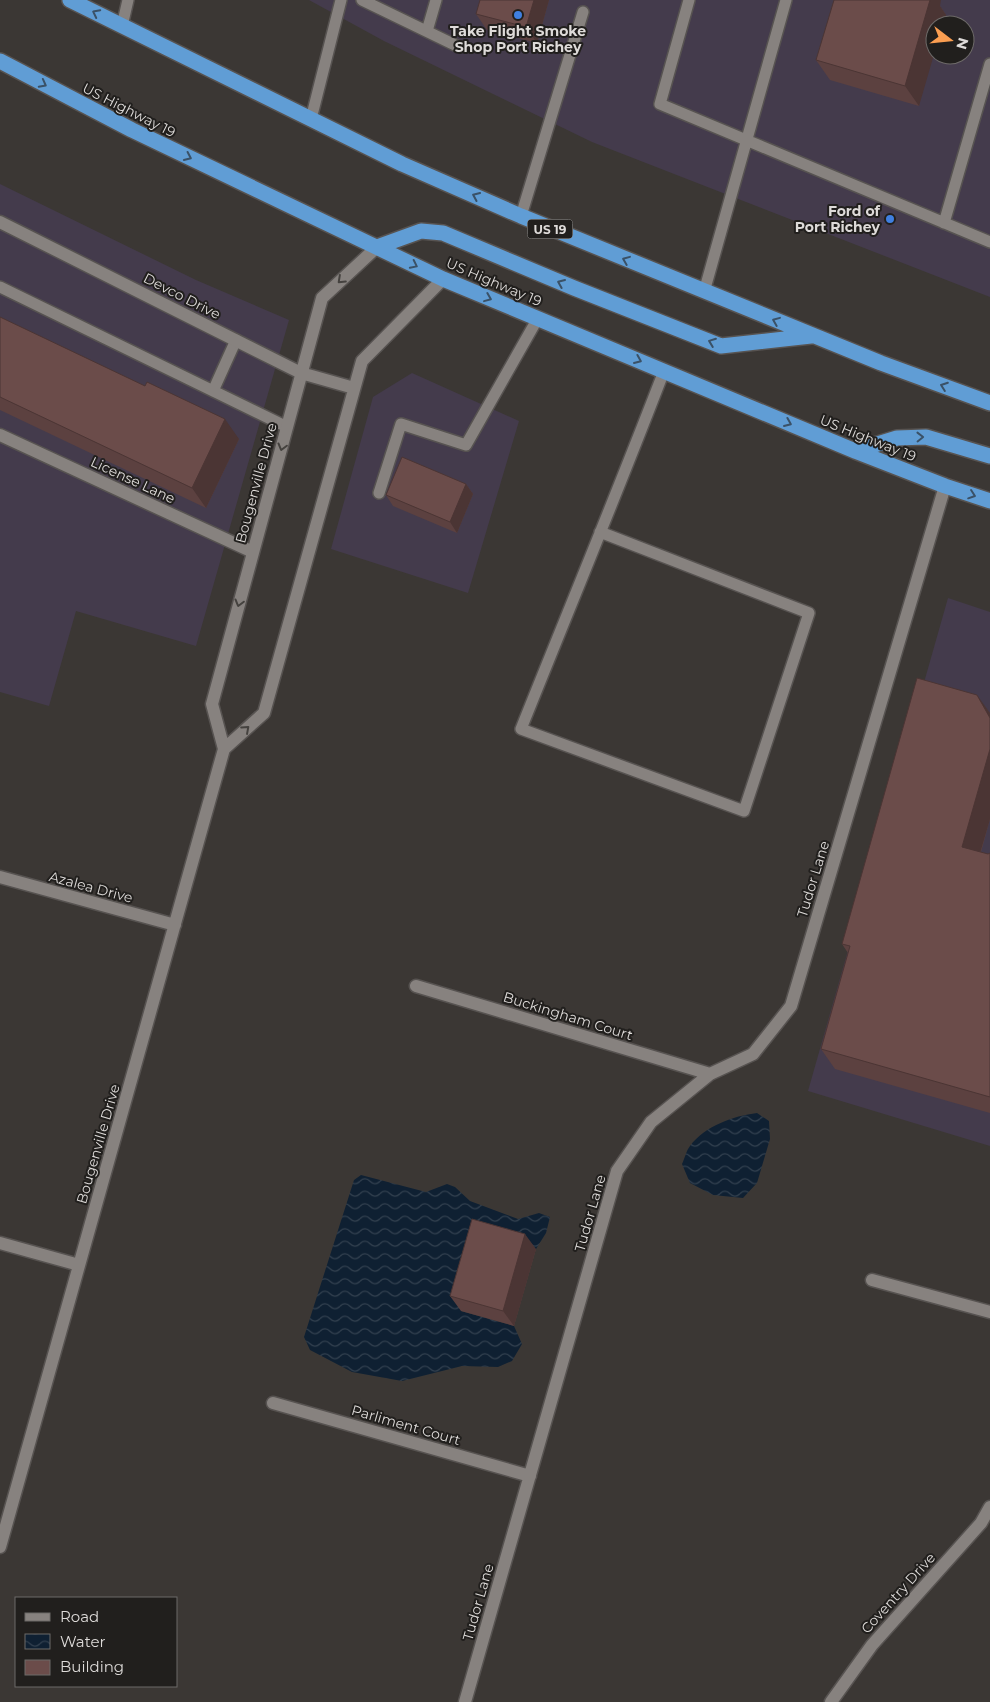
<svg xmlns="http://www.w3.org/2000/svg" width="990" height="1702" font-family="Montserrat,sans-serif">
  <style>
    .commercial { fill: #443b4c; fill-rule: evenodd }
    .water { fill: url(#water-waves) }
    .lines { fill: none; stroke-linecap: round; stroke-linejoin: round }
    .lane-casing { stroke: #575351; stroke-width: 14 }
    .street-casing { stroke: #575351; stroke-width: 15 }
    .highway-casing { stroke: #575351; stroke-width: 18 }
    .lane { stroke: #87827f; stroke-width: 11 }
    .street { stroke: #87827f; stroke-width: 12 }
    .highway { stroke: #609dd5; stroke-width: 15 }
    .wall { fill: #5c4140 }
    .shaded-wall { fill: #4b3534 }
    .building { fill: #6b4c4a; stroke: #4b3534 }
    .oneway { stroke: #3a5167 }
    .oneway2 { stroke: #45423f }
    .shop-dot { fill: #3f7fe0; stroke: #211f1d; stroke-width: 2 }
    .labels { text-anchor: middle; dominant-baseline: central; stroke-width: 4; stroke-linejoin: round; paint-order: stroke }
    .shield { fill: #211f1d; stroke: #a5a3a1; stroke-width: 1 }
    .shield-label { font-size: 12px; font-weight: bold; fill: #dedbd9 }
    .poi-label { font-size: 14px; font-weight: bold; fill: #dedbd9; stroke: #211f1d }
    .street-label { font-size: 14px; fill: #dedbd9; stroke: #211f1d }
  </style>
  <defs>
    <pattern id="water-waves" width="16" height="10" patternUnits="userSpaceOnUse" patternTransform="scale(1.25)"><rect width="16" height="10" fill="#0f2032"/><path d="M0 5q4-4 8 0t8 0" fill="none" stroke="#32404f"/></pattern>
  </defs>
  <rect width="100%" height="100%" fill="#3b3734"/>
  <path class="commercial" d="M309,0H990V297L592,142L384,41ZM935,25H965V55H935Z
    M0,184L196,280L289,320L196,646L76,611L49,706L0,692Z
    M412,373L519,421L468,593L331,549L373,397Z
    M948,598L990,612V1146L808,1091Z"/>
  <path class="water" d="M757,1113L769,1121L770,1139L757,1183L743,1198L713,1195L690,1183L682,1164C685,1158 686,1151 690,1146C705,1126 733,1116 757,1113Z
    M361,1175L426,1192L447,1184L455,1187L470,1201L518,1219L539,1213L550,1217L546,1233L536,1249L482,1234L461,1311L514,1326L522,1344L512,1361L498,1367L462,1366L402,1381L352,1372L310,1350L304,1337L354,1180Z"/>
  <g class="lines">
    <defs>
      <path id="lane" d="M362,0L457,46
        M689,0L660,104L990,242
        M122,26L128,0
        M427,31L436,0
        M311,119L341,0
        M521,216L583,12
        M944,223L990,64
        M0,287L287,427
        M704,292L786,0
        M213,391L236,340
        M379,493L401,424L466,445L538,318
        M600,532L809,613L744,811L521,729C569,609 618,491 664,371"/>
      <path id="street" d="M0,222L301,373L354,388
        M377,247L322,298L212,704L224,749L264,713L362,361L443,279
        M0,435L253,552
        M0,877L175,925
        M416,986L710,1074
        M0,1243L79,1265
        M872,1280L990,1312
        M273,1403L530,1476
        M0,1547L224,749
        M465,1702L617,1171L651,1122L710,1074L753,1054L791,1006L945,486
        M831,1702L872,1645L981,1523L990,1507"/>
      <path id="highway" d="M70,0L402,164L521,216L881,363L990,403
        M0,61L132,130L443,279L855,451L945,486L990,501
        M377,247L421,231L443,233L574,288L721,346L811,336
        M855,451L897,438L926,437L990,456"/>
    </defs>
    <use href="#lane" class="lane-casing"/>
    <use href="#street" class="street-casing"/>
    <use href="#highway" class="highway-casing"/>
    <use href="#lane" class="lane"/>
    <use href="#street" class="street"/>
    <use href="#highway" class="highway"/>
  </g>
  <path class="wall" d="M549,0L537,43L487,30L476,14Z
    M940,6L946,15L943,25H935L919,106L830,80L816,60Z
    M0,317L239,439L206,508L0,410Z
    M466,484L473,494L457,533L393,506L386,495Z
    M990,713V819L981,852L988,854L990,853V1113L835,1069L821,1049L848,953L842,944Z
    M536,1249L514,1326L461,1311L450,1296Z"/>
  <path class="shaded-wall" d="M534,0H549L537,43L526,27Z
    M929,0H941L940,6L946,15L943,25H935V51L919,106L905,86Z
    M225,419L239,439L206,508L192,488Z
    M466,484L473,494L457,533L450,522Z
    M977,695L990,713V718Z
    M990,749V819L976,867L962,847Z
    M525,1234L536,1249L514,1326L503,1311Z"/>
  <path class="building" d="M480,0H534L526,27L476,14Z
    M834,0H930L905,86L816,60Z
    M0,317L145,386L147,382L225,419L192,488L0,397Z
    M402,457L466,484L450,522L386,495Z
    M917,678L977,695L990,718V749L962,847L988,854L990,853V1097L821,1049L850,946L842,944Z
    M472,1219L525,1234L503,1311L450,1296Z"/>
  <defs><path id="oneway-chevron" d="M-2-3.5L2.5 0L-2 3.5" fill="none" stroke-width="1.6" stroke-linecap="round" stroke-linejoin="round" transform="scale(1.25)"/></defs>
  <g class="oneway">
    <use href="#oneway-chevron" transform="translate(96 13) rotate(-153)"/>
    <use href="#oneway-chevron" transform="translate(43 84) rotate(28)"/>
    <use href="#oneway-chevron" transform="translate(188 157) rotate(25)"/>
    <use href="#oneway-chevron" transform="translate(476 196) rotate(-156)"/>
    <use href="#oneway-chevron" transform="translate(626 260) rotate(-158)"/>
    <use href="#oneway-chevron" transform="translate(414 265) rotate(26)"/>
    <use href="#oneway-chevron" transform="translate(561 283) rotate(-157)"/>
    <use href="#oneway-chevron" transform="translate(488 298) rotate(22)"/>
    <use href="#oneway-chevron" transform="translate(776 321) rotate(-158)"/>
    <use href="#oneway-chevron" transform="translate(712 342) rotate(-159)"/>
    <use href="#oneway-chevron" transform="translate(638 360) rotate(23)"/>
    <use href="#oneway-chevron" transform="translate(944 386) rotate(-160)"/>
    <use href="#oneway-chevron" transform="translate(788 423) rotate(23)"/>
    <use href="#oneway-chevron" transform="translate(920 437) rotate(-1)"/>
    <use href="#oneway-chevron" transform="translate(972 495) rotate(19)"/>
  </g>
  <g class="oneway2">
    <use href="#oneway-chevron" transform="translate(341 280) rotate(137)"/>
    <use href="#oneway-chevron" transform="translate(282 447) rotate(105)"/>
    <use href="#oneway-chevron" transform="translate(239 603) rotate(105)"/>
    <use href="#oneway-chevron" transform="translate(246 729) rotate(-42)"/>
  </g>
  <g class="shop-dot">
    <circle cx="518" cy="15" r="5"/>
    <circle cx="890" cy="219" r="5"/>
  </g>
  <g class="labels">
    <rect class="shield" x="527.5" y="219.5" width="45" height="19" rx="4"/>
    <g class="shield-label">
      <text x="550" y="229">US 19</text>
    </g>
    <g class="poi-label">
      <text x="518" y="31">Take Flight Smoke<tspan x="518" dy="16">Shop Port Richey</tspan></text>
      <text x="880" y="211" text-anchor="end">Ford of<tspan x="880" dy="16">Port Richey</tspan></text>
    </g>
    <g class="street-label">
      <text transform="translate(129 110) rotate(27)">US Highway 19</text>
      <text transform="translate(494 282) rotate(23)">US Highway 19</text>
      <text transform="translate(182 296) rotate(27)">Devco Drive</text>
      <text transform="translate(868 438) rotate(22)">US Highway 19</text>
      <text transform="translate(133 480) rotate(25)">License Lane</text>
      <text transform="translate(256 483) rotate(-75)">Bougenville Drive</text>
      <text transform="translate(813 879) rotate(-73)">Tudor Lane</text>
      <text transform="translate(91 887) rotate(15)">Azalea Drive</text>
      <text transform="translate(568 1016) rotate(17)">Buckingham Court</text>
      <text transform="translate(98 1144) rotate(-74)">Bougenville Drive</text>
      <text transform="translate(590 1213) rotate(-74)">Tudor Lane</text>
      <text transform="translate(406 1425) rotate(16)">Parliment Court</text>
      <text transform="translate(898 1593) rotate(-48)">Coventry Drive</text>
      <text transform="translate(478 1602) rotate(-74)">Tudor Lane</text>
    </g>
  </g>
  <rect x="15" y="1597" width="162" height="90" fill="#211f1d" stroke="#6d6a68"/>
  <rect x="25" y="1613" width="25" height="8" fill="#87827f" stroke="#6d6a68"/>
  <text x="60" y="1622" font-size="15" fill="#dedbd9">Road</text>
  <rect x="25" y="1634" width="25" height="15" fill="url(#water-waves)" stroke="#6d6a68"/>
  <text x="60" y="1647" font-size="15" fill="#dedbd9">Water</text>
  <rect x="25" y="1660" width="25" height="15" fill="#6b4c4a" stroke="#6d6a68"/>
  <text x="60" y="1672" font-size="15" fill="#dedbd9">Building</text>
  <g transform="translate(950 40) rotate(106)"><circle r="24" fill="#211f1d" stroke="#6d6a68"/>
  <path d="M0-4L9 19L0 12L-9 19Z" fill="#fb9e51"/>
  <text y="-8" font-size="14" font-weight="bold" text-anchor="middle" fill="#dedbd9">N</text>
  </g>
</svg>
